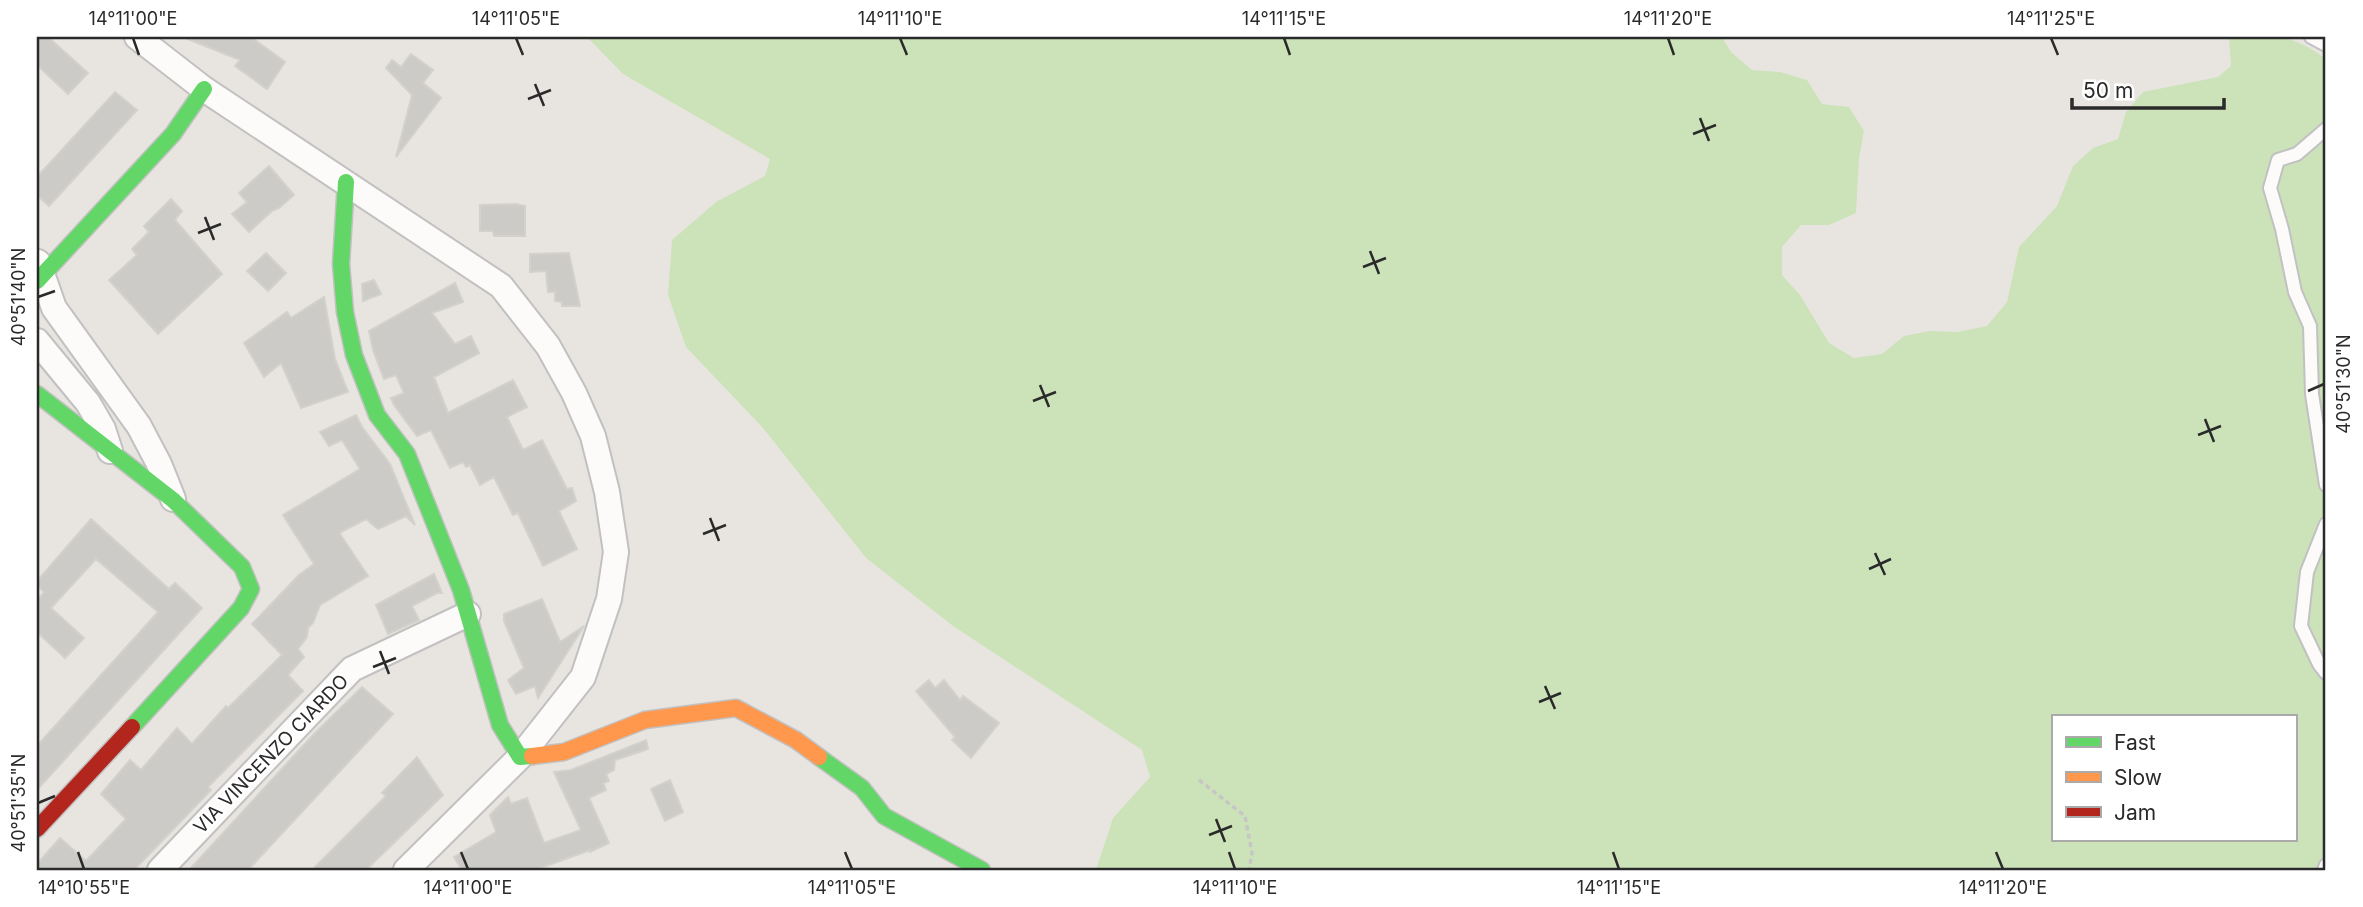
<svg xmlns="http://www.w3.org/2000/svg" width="2363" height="907" font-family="Inter,sans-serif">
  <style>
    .green { fill: #cce3ba; fill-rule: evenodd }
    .building { fill: #cdcbc7; stroke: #d3d1cc; stroke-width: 2 }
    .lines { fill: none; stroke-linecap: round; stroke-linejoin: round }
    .lane-casing { stroke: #c2c1c1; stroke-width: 16 }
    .street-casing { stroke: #c2c1c1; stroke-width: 28 }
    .fast-casing { stroke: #c2c1c1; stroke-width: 19 }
    .slow-casing { stroke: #c2c1c1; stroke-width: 19 }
    .jam-casing { stroke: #c2c1c1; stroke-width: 19 }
    .path { stroke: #c6c6c5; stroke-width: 3.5; stroke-dasharray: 5 3.5; stroke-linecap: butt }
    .lane { stroke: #fcfbfa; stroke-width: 12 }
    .street { stroke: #fcfbfa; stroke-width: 24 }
    .fast { stroke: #63d668; stroke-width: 16 }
    .slow { stroke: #ff974d; stroke-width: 16 }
    .jam { stroke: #b3261e; stroke-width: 16 }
    .ticks { fill: none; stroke: #2a2a2a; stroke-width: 2.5 }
    .labels { text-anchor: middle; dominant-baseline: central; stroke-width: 5; stroke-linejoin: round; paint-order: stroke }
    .street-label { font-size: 19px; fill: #2a2a2a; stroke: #fff }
    .neatline { fill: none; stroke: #2a2a2a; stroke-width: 2.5 }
    .ticks-label { font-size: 18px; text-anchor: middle; fill: #2a2a2a }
  </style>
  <rect width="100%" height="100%" fill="#e8e5e0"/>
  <path class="green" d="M587,37H1722L1731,52L1752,70L1780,72L1807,80L1822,104L1849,107L1864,131L1859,158L1856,213L1829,225H1801L1782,247V275L1800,295L1829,343L1854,358L1882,354L1904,336L1930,331L1957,332L1987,326L2007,302L2019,247L2057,206L2073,166L2093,148L2118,139L2126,112L2143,92L2218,77L2231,66L2229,37C2275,37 2287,31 2326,59V870H1096L1113,818L1150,777L1142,750L953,626L866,558L763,428L686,347L668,295L672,240L716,202L765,176L770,159L623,74ZM2053,716H2295V839H2053Z"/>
  <path class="building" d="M37,37H48L88,73L68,94L37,65Z
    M183,37H251L285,62L267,89L235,66L240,60Z
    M411,54L433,70L423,83L441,98L396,157L412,95L386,68L392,60L401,67Z
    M115,92L137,110L49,206L37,195V177Z
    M269,166L294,195L279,208L272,211L249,232L232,214L247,202L239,193Z
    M171,199L182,211L175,220L222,274L158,334L109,280L137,255L132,249L149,232L144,226Z
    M516,204L525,206V236H494L493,231H480V205Z
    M266,253L286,273L268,291L247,271Z
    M569,253L580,306H562V302L555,301V292H548L546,271L530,272V254Z
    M374,280L381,294L363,301L362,284Z
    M455,283L463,302L432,313L455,344L471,336L479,353L434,377L448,413L513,380L527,407L507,417L523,450L542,440L567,489L572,488L576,501L559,511L577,549L543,566L518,513L513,515L494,477L480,485L470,465L466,467L463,462L450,468L431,430L417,436L394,405L391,398L404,393L396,375L384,379L373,350L369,331Z
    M324,297L335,359L348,392L301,408L281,363L264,377L244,343L287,312L291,318Z
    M356,415L362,427L390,464L415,525L406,516L378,529L366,519L341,532L340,534L368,576L320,605L313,623L308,628L307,637L298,649L304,657L288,675L303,691L208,787L211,790L134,870H37V864L60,838L86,861L126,819L101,794L130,760L141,770L177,728L192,744L226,706L228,708L282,655L252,624L299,575L314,564L283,515L360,469L342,440L329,446L320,432Z
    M91,519L169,589L175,583L202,608L37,790V746L158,612L96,559L51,608L84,638L65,658L37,632V594L40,597L44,592L37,585V581Z
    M434,574L442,593H437L412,606L419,620L388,634L376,605Z
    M542,599L560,642L584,626L538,698L535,686L516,694L508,680L524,668L504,621V614Z
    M929,680L935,688L944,680L960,700L963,696L999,723L971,758L952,740L955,737L916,691Z
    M362,687L393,714L248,870H189L314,734Z
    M646,740L648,749L615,760L614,770L606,774L609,781L603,783L606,790L589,798L609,843L590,852V850L535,870H462L454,857L496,832L490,815L508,797L511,804L527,798L544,843L581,830L554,772L571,770Z
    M417,757L443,795L366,870H312L386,796L382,793Z
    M670,780L683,812L665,821L651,789Z"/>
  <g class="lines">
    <defs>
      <path id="lane" d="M2311,37L2326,45
        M2326,129L2297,154L2278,160L2270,188L2282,229L2295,292L2310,326L2312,394L2326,485
        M2326,524L2307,572L2301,626L2319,664L2326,673
        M2324,870L2326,865"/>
      <path id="street" d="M137,37L204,89L501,286L548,346L574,393L593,436L607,492L616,552L609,599L583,677L520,757L406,870
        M38,262L54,308L139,426L159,464L173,499
        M37,341L88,403L103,429L110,451
        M160,870L352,669L468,614"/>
      <path id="fast" d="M346,182L341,264L345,312L354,355L377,415L407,454L461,590L500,725L520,757L532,756
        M37,281L173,134L204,89
        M37,394L173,500L242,567L251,589L241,608L132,727
        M819,757L862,788L884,816L982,870"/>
      <path id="slow" d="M532,756L564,752L645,720L736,708L796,740L819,757"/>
      <path id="jam" d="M37,829L132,727"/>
    </defs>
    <use href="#lane" class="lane-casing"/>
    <use href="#street" class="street-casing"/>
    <use href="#fast" class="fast-casing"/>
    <use href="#slow" class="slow-casing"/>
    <use href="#jam" class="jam-casing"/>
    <path class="path" d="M1199,780L1245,816L1252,853L1249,870"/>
    <use href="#lane" class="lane"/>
    <use href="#street" class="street"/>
    <use href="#fast" class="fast"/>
    <use href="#slow" class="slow"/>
    <use href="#jam" class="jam"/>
  </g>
  <path class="ticks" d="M133,38L139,55M516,38L523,55M900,38L907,55M1284,38L1290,55M1668,38L1674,55M2051,38L2058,55M535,84L544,106M528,99L551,90M1700,118L1709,141M1693,134L1716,125M205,217L214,240M198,233L221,224M1370,251L1379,274M1363,267L1386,258M38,297L55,291M1040,385L1049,407M2308,391L2324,384M1033,401L1056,392M2205,419L2214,442M2198,435L2221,426M710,518L719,541M703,534L726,525M1875,553L1885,575M1869,569L1891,559M380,651L389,674M373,667L396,658M1545,686L1555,709M1539,702L1561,693M38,803L55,796M1216,819L1225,842M1209,835L1232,826M78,852L84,869M461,852L468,869M845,852L852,869M1229,852L1235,869M1613,852L1619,869M1996,852L2003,869"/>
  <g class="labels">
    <g class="street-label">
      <text transform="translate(271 754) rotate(-46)">VIA VINCENZO CIARDO</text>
    </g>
  </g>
  <rect width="2363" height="907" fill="none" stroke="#ffffff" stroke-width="77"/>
  <rect x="2052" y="715" width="245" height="126" fill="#ffffff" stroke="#aaaaaa" stroke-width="2"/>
  <rect x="2066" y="737" width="35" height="10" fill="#63d668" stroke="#aaaaaa" stroke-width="2"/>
  <text x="2114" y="750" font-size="21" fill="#2a2a2a">Fast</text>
  <rect x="2066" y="772" width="35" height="10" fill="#ff974d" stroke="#aaaaaa" stroke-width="2"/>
  <text x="2114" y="785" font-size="21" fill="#2a2a2a">Slow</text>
  <rect x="2066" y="807" width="35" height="10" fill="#b3261e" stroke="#aaaaaa" stroke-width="2"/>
  <text x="2114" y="820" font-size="21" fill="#2a2a2a">Jam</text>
  <path d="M2072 98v10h152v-10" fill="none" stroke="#2a2a2a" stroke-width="3.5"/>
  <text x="2083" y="98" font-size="21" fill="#2a2a2a" stroke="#ffffff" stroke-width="5" paint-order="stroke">50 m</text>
  <rect x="38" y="38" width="2286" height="831" class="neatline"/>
  <g class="ticks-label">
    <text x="133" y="25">14°11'00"E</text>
    <text x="516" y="25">14°11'05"E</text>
    <text x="900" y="25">14°11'10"E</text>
    <text x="1284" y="25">14°11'15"E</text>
    <text x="1668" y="25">14°11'20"E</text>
    <text x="2051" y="25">14°11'25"E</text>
    <text transform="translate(19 297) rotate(-90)" y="6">40°51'40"N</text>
    <text transform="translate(2344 384) rotate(-90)" y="6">40°51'30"N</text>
    <text transform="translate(19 803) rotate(-90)" y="6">40°51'35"N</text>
    <text x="84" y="894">14°10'55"E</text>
    <text x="468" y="894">14°11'00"E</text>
    <text x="852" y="894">14°11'05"E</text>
    <text x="1235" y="894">14°11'10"E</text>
    <text x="1619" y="894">14°11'15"E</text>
    <text x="2003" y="894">14°11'20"E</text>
  </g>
</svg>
